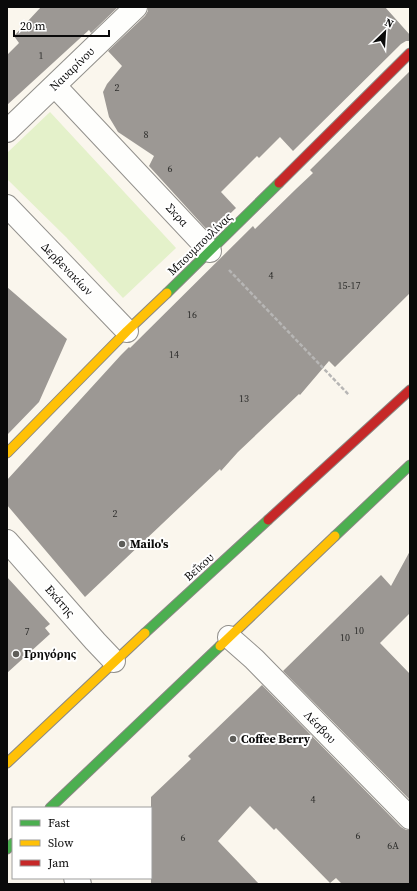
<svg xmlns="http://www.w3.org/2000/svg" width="417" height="891" font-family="'Source Serif 4',serif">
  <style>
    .green { fill: #e4f1ca }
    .building { fill: #9c9894 }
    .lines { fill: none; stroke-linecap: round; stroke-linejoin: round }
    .street-casing { stroke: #92908c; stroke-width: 24 }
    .fast-casing { stroke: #898783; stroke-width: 11 }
    .slow-casing { stroke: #898783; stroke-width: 11 }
    .jam-casing { stroke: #898783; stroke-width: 11 }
    .path { stroke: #b7b6b5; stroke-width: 2.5; stroke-dasharray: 4 2; stroke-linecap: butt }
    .street { stroke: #fefefc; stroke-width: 22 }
    .fast { stroke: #4caf50; stroke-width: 9 }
    .slow { stroke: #ffc107; stroke-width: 9 }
    .jam { stroke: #c62828; stroke-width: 9 }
    .poi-dot { fill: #5e5d59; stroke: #fff; stroke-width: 1.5 }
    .labels { text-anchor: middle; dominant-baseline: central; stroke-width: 4; stroke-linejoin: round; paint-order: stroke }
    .number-label { font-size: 10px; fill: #2e2e2c }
    .street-label { font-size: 12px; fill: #0a0a0a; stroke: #fff }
    .poi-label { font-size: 12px; font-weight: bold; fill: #0a0a0a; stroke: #fff; text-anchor: start }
  </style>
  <rect width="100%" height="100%" fill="#faf6ed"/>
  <path class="green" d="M50,112L176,248L123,298L66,237L7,179V153Z"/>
  <path class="building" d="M41,7H118L91,33L89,30L7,105V55L19,43L14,36Z
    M148,7H385L410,35V41H406L401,44L293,151L280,137L259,158L257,156L221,192L236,208L210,233L149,166L154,156L118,132L109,117L103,92L107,84L122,66L108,51L145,16L148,11Z
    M410,71V293L335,367L329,361L300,395L299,394L238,452L221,471L220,469L85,597L7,505V480L121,355L129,347L130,348L253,226L255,229L296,189L313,173L310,170Z
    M7,287L67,339L39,402L7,435Z
    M410,551V613L380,643L410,674V800L283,671L381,575L391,586Z
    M7,577L50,624L45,628L50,634L7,673Z
    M262,685L401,827L406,830H410V884H342L336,878L330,883L276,828L274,830L250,806L218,841L259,884H151V797L191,759L188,756Z"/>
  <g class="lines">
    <defs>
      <path id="street" d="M55,86L210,251
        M7,131L136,7
        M7,206L127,331
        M7,541L95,641L114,661
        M229,637L254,659L410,818
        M75,878L80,884"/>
      <path id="fast" d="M167,293L279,183
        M335,536L410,465
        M145,633L268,520
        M50,808L220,646
        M7,849L13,843"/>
      <path id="slow" d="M7,453L127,331L167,293
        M220,646L335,536
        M7,763L145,633"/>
      <path id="jam" d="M279,183L410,53
        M268,520L410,390"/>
    </defs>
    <use href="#street" class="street-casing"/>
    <use href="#fast" class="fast-casing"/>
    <use href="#slow" class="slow-casing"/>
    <use href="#jam" class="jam-casing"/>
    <path class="path" d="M229,270L349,395"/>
    <use href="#street" class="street"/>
    <use href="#fast" class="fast"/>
    <use href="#slow" class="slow"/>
    <use href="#jam" class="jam"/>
  </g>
  <g class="poi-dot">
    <circle cx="122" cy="544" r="4"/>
    <circle cx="16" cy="654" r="4"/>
    <circle cx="233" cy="739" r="4"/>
  </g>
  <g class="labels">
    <g class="number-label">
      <text x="41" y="55">1</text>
      <text x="117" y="87">2</text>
      <text x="146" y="134">8</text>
      <text x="170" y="168">6</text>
      <text x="271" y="275">4</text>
      <text x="349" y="285">15-17</text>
      <text x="192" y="314">16</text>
      <text x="174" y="354">14</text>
      <text x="244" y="398">13</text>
      <text x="115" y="513">2</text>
      <text x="359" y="630">10</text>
      <text x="27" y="631">7</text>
      <text x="345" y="637">10</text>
      <text x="313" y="799">4</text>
      <text x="358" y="835">6</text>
      <text x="183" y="837">6</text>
      <text x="393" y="845">6A</text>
    </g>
    <g class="street-label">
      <text transform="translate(72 69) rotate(-44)">Ναυαρίνου</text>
      <text transform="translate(177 215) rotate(47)">Σκρα</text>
      <text transform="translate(200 244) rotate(-44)">Μπουμπουλίνας</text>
      <text transform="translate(67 269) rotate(46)">Δερβενακίων</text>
      <text transform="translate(199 567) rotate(-42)">Βεΐκου</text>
      <text transform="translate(60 601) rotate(49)">Εκάτης</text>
      <text transform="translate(320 727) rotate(46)">Λέσβου</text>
    </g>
    <g class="poi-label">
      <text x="130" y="544">Mailo's</text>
      <text x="24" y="654">Γρηγόρης</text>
      <text x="241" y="739">Coffee Berry</text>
    </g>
  </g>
  <rect width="417" height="891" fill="none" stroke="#0a0a0a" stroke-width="16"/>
  <rect x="12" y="807" width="140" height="72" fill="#ffffff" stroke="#9d9d9d"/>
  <rect x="20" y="820" width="20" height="6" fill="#4caf50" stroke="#9d9d9d"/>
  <text x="48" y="827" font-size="12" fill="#0a0a0a">Fast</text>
  <rect x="20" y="840" width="20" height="6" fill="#ffc107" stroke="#9d9d9d"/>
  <text x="48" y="847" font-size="12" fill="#0a0a0a">Slow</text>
  <rect x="20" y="860" width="20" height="6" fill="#c62828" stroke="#9d9d9d"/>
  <text x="48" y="867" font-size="12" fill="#0a0a0a">Jam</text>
  <g transform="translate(385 32) rotate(25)" stroke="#ffffff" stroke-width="3" paint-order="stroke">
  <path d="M0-3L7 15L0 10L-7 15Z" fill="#0a0a0a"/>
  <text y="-6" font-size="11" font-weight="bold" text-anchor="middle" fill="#0a0a0a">N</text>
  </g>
  <path d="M14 30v6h95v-6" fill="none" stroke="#0a0a0a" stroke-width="2"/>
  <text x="20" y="30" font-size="12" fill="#0a0a0a" stroke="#ffffff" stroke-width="3" paint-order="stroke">20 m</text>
</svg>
